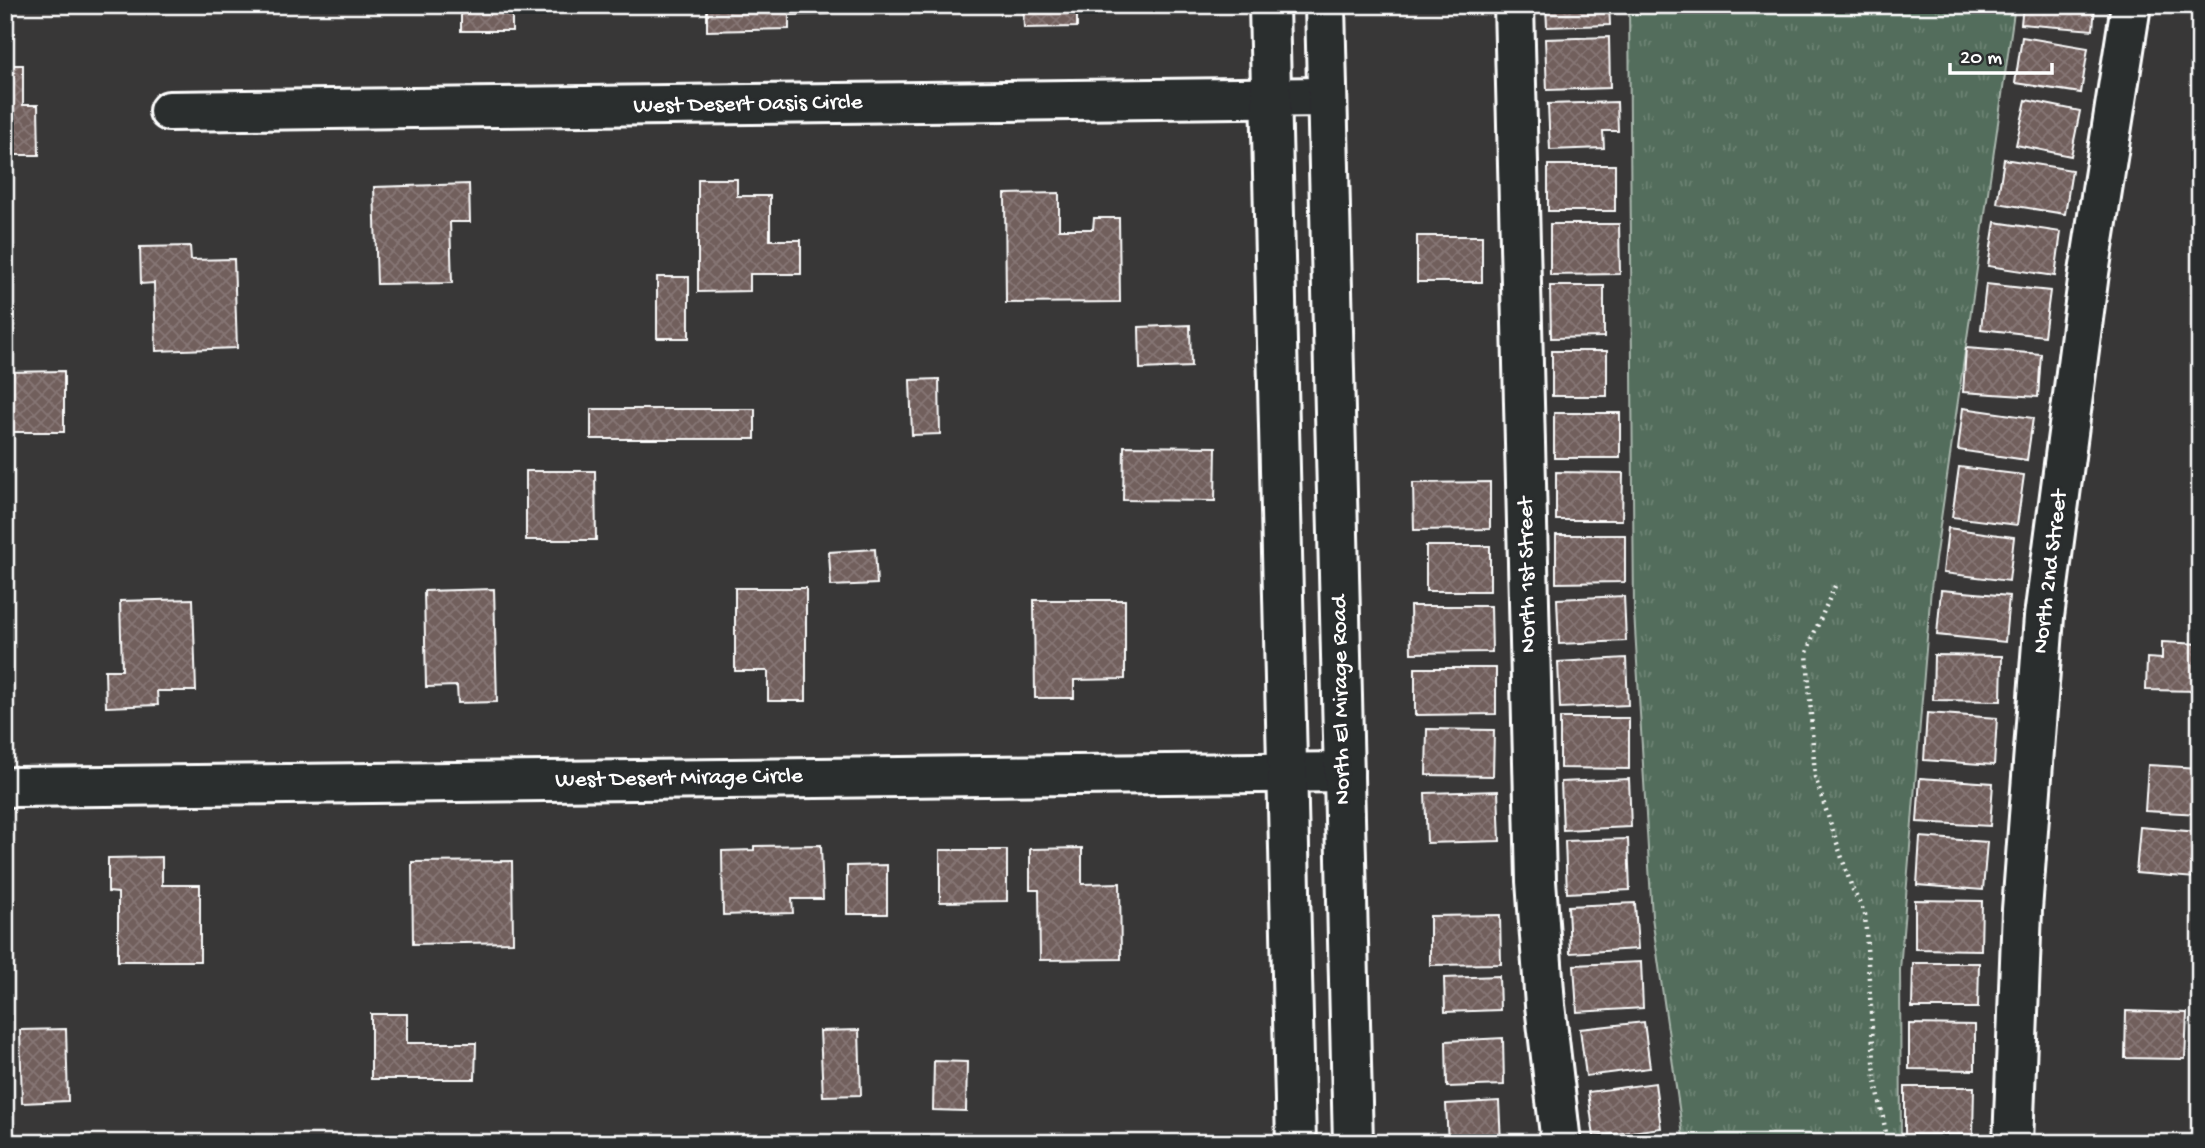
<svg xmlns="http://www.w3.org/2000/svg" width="2205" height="1148" font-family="'Gochi Hand',sans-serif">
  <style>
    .grass { fill: url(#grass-tufts); stroke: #a9b6ad; stroke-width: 2 }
    .building { fill: url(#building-cross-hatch); stroke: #fff; stroke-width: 2 }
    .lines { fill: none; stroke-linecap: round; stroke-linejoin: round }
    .minor-casing { stroke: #fff; stroke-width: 44 }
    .secondary-casing { stroke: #fff; stroke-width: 44 }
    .path { stroke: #fff; stroke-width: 4.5; stroke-dasharray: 2 5; stroke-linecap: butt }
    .minor { stroke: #2a2d2e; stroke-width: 38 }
    .secondary { stroke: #2a2d2e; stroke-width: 38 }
    .labels { text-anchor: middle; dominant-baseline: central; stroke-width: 6; stroke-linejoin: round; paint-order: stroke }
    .street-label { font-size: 23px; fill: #fff; stroke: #2a2d2e }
  </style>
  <defs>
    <pattern id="grass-tufts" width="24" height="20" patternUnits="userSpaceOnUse" patternTransform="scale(1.75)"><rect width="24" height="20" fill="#536d5b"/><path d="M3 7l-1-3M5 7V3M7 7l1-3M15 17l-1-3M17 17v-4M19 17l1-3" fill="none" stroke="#6d8374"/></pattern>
    <pattern id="building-cross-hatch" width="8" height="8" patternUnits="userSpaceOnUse" patternTransform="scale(1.75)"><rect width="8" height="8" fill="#715e5c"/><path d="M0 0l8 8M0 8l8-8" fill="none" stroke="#867674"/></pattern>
  </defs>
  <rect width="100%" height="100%" fill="#383737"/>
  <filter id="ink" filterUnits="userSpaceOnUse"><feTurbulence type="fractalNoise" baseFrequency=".0143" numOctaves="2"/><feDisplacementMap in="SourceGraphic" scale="14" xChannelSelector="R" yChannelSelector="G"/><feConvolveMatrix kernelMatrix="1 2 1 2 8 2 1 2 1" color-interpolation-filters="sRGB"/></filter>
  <g filter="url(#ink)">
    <path class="grass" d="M1629,5H2015L1931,588L1900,970L1901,1143H1684L1652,917L1634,611Z"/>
    <path class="building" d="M461,5H550V6L512,7V31H461Z
      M707,5H828V14L789,15V29L707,31Z
      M1023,5H1116V11L1077,12V27L1024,28Z
      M1546,5H1609L1610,25L1547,27Z
      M2023,5H2095L2093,30L2021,24Z
      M1609,37L1610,88L1547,90L1545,39Z
      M2022,37L2088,48L2081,93L2015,83Z
      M5,65H23V105H38L39,155H5Z
      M2026,100L2080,111L2071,156L2016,145Z
      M1617,102L1618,131H1603L1604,148L1550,150L1548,104Z
      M2004,159L2072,170L2065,214L1997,203Z
      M1548,165H1615V211H1548Z
      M698,179H737V196H770V240H801V274H750V291L698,292Z
      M469,184L470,222H450L452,283L377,284L374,187Z
      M1059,193V229H1093L1094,218H1119L1120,302L1006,303L1005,194Z
      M1995,222L2061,232L2055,276L1988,266Z
      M1550,224H1619L1620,274L1550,275Z
      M1417,236H1482V282H1417Z
      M190,246L191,260L234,259L237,348L156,351L154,283L141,284L140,247Z
      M657,277H689V338H657Z
      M1986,284L2050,291L2044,336L1981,329Z
      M1550,286H1604V337L1551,338Z
      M1190,325L1191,367L1140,369L1139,327Z
      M1966,348L2041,354L2038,397L1963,392Z
      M1552,351H1607V396H1552Z
      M64,371V432H5V372Z
      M939,379L940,434L912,435L910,380Z
      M1963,408L2033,418L2027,460L1958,450Z
      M591,409H755V439H591Z
      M1554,413H1620V458H1554Z
      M1124,446L1216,447L1215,501L1123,500Z
      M1959,467L2024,475L2017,525L1952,517Z
      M526,471H595L596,540H526Z
      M1556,472L1623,473L1622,520H1556Z
      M1490,482V529L1414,530L1413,483Z
      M1948,528L2014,537L2009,581L1943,573Z
      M1556,535H1625V582L1556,583Z
      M1426,546H1490V591H1426Z
      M875,549L877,584L831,586L829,552Z
      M735,588H806V701H768V671H735Z
      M494,589L497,702L458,703L457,686L426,687L424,591Z
      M1941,590L2009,596L2005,642L1937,635Z
      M1624,596L1626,641L1559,644L1557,599Z
      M193,599L196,691H157L158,705L106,707L105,670H122L120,601Z
      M1034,600H1125V679L1074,680V698H1035Z
      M1410,606H1491L1492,652L1411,653Z
      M2162,642L2200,644V691L2146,690L2147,658L2162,659Z
      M1934,655L2002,656L2001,701L1933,700Z
      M1626,658L1628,705L1560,708L1558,662Z
      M1415,668H1496V714L1415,715Z
      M1927,713L1997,718L1994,765L1924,760Z
      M1560,718H1629V769L1560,768Z
      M1427,729L1494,730L1493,776L1426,775Z
      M2148,765L2200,768V814L2145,811Z
      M1920,778L1993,783L1990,826L1917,822Z
      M1629,779L1631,827L1563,830L1561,782Z
      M1498,791L1500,841L1427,843L1425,793Z
      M2140,827L2198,832L2195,878L2136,873Z
      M1920,837L1987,842L1983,890L1917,885Z
      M1628,839L1630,890L1567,893L1565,841Z
      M821,845L823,899H792L793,913L723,915L722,851L754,850V846Z
      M1082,848V884L1120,883L1121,959L1040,960L1039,890H1030V849Z
      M940,850H1007V901L940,902Z
      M162,857V885H200V961H118V893L108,892V858Z
      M512,861L513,942L413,944L412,862Z
      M887,865V914H847V866Z
      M1915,900L1982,901L1981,950L1915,949Z
      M1635,903L1638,949L1570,953L1568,906Z
      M1500,915L1501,964L1430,965V916Z
      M1641,962L1643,1008L1577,1012L1574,965Z
      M1913,963H1979L1978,1008H1912Z
      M1499,976L1500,1010L1445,1012L1444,978Z
      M2126,1011L2187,1013L2185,1059L2125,1058Z
      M371,1014H407V1043H476L475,1079H371Z
      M1644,1022L1650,1068L1586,1076L1580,1029Z
      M1909,1024L1975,1025V1070L1909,1069Z
      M66,1029L68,1101L22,1103L20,1030Z
      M859,1030L861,1095L823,1096L820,1031Z
      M1503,1038L1504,1085L1447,1087L1446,1041Z
      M934,1061L967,1062L966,1111L933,1110Z
      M1655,1083L1661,1128L1594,1137L1588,1092Z
      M1905,1087H1974L1973,1135H1905Z
      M1499,1101L1501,1143H1448L1446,1104Z"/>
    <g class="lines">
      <defs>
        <path id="minor" d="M1514,5L1536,881L1545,1005L1561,1143
          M169,111L1327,97
          M14,787L1344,772
          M2013,1143L2022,910L2044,617L2089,273L2131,5"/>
        <path id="secondary" d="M1269,5L1296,1143
          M1325,5L1353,1143"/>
      </defs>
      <use href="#minor" class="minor-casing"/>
      <use href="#secondary" class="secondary-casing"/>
      <path class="path" d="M1835,586L1812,638L1807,653L1815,777L1852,888L1865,914L1875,1077L1888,1143"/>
      <use href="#minor" class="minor"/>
      <use href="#secondary" class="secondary"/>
    </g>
  </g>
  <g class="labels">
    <g class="street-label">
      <text transform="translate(748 105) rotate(-1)">West Desert Oasis Circle</text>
      <text transform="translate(2051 572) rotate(-83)">North 2nd Street</text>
      <text transform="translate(1528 575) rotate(-91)">North 1st Street</text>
      <text transform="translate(1342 700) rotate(-91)">North El Mirage Road</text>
      <text transform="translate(679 779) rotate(-1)">West Desert Mirage Circle</text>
    </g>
  </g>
  <rect width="2205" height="1148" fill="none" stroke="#2a2d2e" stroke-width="28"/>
  <rect x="14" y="14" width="2177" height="1120" fill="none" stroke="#fff" stroke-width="2.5" filter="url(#ink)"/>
  <path d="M1950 63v10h102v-10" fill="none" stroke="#ffffff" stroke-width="3.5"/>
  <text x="1960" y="63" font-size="21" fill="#ffffff" stroke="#2a2d2e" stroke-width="5" paint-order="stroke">20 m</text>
</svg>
